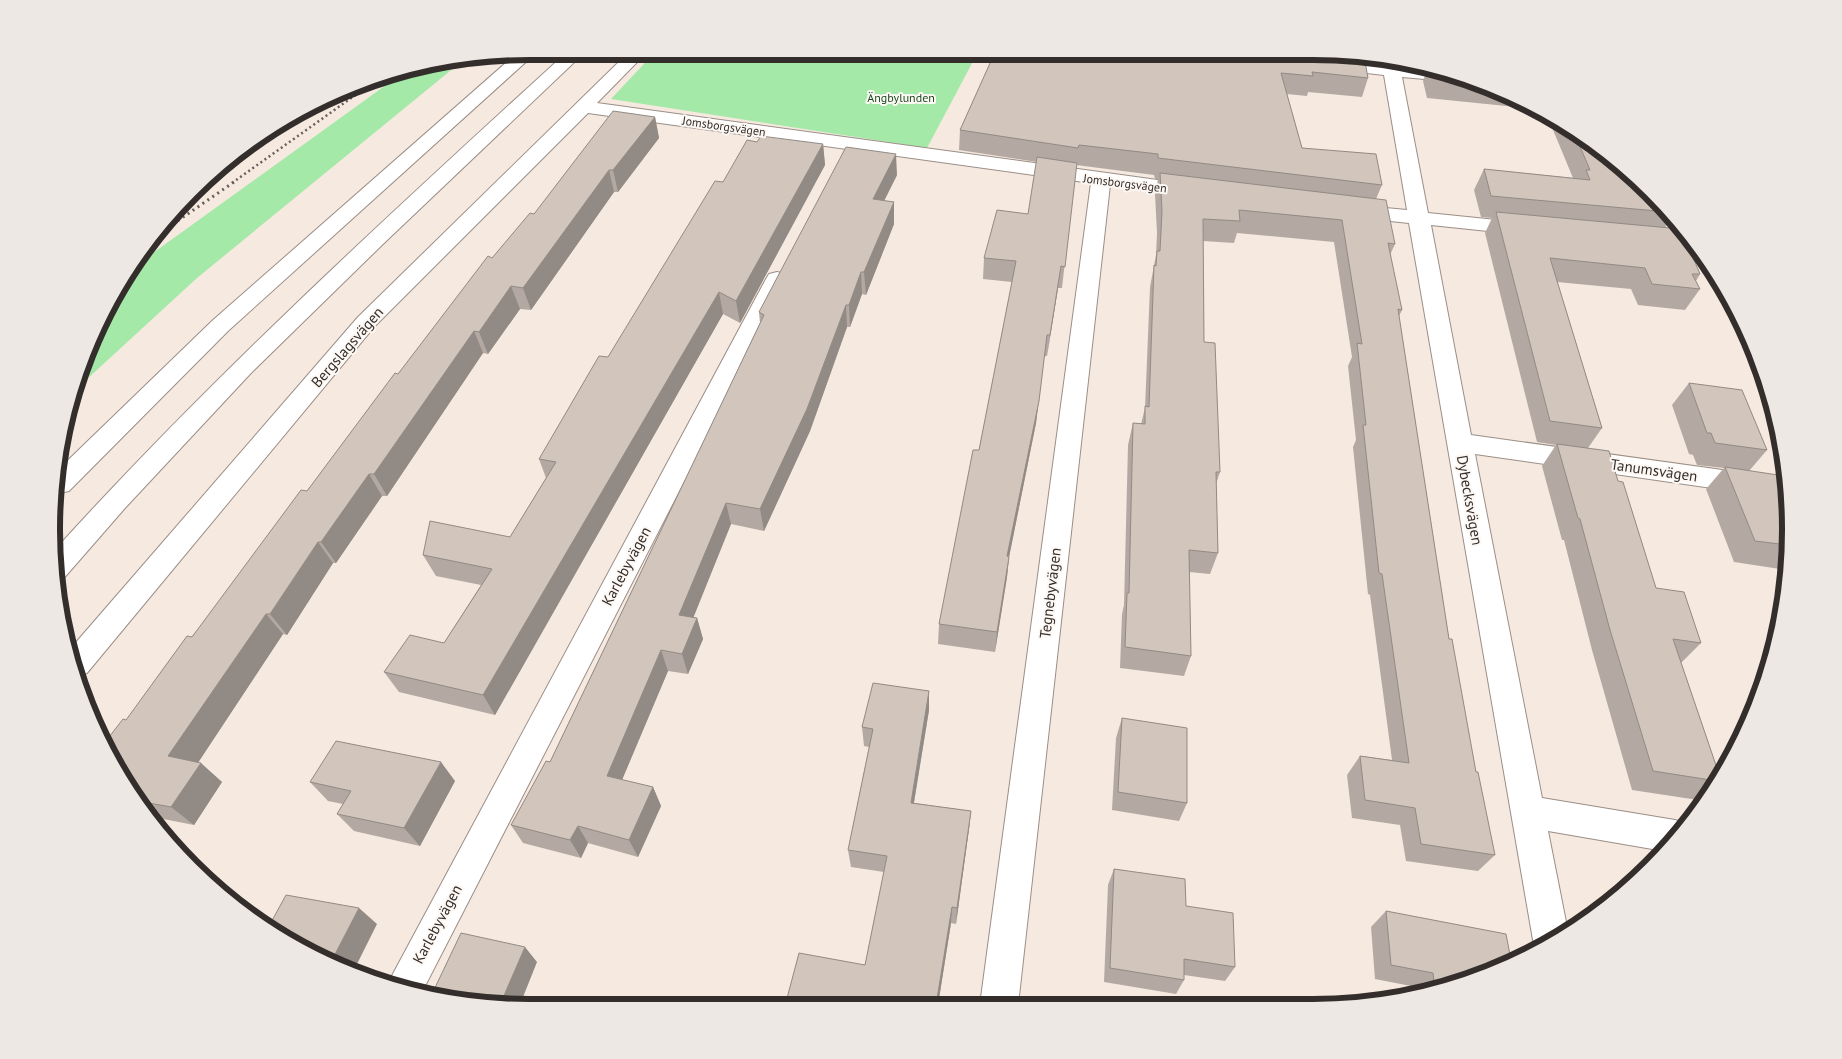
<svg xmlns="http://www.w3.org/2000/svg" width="1842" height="1059" font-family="'PT Sans',sans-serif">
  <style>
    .green { fill: #a5e9a8 }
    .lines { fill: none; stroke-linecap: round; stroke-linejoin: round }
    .street-casing { stroke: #9b8e86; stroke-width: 2 }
    .secondary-casing { stroke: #9b8e86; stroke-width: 2 }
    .street { fill: #fff; fill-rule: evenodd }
    .secondary { fill: #fff; fill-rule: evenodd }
    .rail-far1 { stroke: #67605b; stroke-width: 2.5; stroke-dasharray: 2 3; stroke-linecap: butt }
    .rail { stroke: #67605b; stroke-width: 3; stroke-dasharray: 2 4; stroke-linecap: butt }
    .wall { fill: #b4a9a2 }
    .shaded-wall { fill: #928a84 }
    .building { fill: #d1c5bc; stroke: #928a84 }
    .labels { text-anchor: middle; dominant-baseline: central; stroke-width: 4; stroke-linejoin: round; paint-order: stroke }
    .far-park-label { font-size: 12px; fill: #184a1f; stroke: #fdf8f4 }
    .far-street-label { font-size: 12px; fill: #332e2b; stroke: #fdf8f4 }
    .street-label { font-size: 15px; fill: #332e2b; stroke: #fdf8f4 }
    .rim { fill: none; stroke: #332e2b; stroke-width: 6 }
  </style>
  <rect width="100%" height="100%" fill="#f6e9e0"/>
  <path class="green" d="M656,51L978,52L927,148L611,99Z
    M461,62L197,278L74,391L128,271L404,72Z"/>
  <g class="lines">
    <defs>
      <path id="street" d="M630,51H648L597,103L1194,185L1201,187L1204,191L1201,195L1194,197L1110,185L1018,1005H980L1091,183L588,113L374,327L87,673L79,676L72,647L358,317Z
        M1329,59L1382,64V59L1399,61L1400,66L1443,70L1465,79L1458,82L1402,77L1428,213L1526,223L1533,225L1536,229L1533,233L1526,235L1431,225L1471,435L1787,479L1788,499L1475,454L1542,798L1675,820L1685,823L1664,851L1548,831L1568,932L1536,948L1533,940L1409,223L1353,217L1346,215L1343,211L1346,207L1353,205L1407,210L1384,75L1323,68L1320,64L1323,60Z
        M1651,236L1693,240L1701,252L1644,246L1640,242L1644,238Z
        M777,272L785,274L788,279L422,992L387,985L766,279L769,274Z"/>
      <path id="secondary" d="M538,51L228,331L69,491L59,493L62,466L212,321L517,53Z
        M568,51H586L383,244L251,373L125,508L64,578L57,580L52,560L53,552C214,374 391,213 568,51Z"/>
    </defs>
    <use href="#street" class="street-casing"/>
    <use href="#secondary" class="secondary-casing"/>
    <use href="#street" class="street"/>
    <use href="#secondary" class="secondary"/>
    <path class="rail-far1" d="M224,166L270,133
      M232,183L382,76"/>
    <path class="rail" d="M163,231L234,182"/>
  </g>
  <path class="wall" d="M995,52H1343L1364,56L1368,78L1362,97L1308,92L1307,96L1287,94L1302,148L1382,185L1376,199L1395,244L1390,255L1402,310L1399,316L1449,639L1476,772L1495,855L1478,871L1406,861L1400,825L1352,818L1347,775L1360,756L1392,760L1370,595L1368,594L1353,447L1356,440L1348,366L1352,357L1334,242L1237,233L1234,243L1203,241L1204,342L1220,472L1216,484L1218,553L1210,574L1189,572L1191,656L1184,676L1120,668L1122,614L1124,605L1128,445L1133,423L1141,424L1145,408L1150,287L1156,255L1157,233L1155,194L1158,179H1155L1154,175L1076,165L1062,288H1058L1047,356H1044L1036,423L1009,557L1007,577L995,652L938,644L939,624L979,450L1012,282L983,279L984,258L1028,214L1037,162L959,150L960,130Z
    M1419,65L1437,68L1535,109L1427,98L1423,81L1428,67L1419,66Z
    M1546,113L1552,115L1628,170L1672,217L1665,228L1700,274L1696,281L1700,289L1685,310L1638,305L1631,289L1557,282L1602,428L1588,448L1618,481L1656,588L1701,643L1681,663L1720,777L1709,791L1698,800L1632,790L1592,650L1564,540H1562L1542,466L1556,445L1537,442L1485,233L1492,218L1481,217L1474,190L1484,169L1573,178Z
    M655,117L659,138L618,192H614L531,310L520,309L488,354L483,353L387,496H382L336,563H333L287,635L283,634L198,762L222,782L194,825L153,817L106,741L126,720L307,491L398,374L492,258L534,214Z
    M757,142L823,144L825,165L740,323L723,314L495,715L399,692L384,672L444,643L481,585L436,576L423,555L510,537L546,478L539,459L608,357L723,182Z
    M897,175L884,201L894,202V224L866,295L862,294L850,327H847L810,431L794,466L764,531L731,524L693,617L697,618L703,639L688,674L668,671L622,780L653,787L661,806L638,857L588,843L581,858L523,843L511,825L550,762L760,323L759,312Z
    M1689,383L1767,450L1749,471L1790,503L1787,570L1734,562L1706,489L1724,468L1697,465L1693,455L1689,454L1672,405Z
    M929,691V710L914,803L971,811L969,829L956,924L951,923L938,1005L787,1006L786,1002L865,965L884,872L851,867L848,850L869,747L864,746L862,727Z
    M1122,718L1187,803L1179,821L1112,810L1116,738Z
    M455,781L420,846L354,831L337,814L343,804L328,801L310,782Z
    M1114,869L1186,906L1235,967L1225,981L1184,975V980L1176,994L1104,982L1108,885Z
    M1386,911L1466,982L1417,994L1416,987L1375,979L1371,927Z"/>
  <path class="shaded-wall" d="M655,117L659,138L618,192L613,170Z
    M823,144L825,165L740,323L736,301Z
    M896,154L897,175L874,221L873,199Z
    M609,170L614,192L531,310L523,288Z
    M894,202V224L866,295L864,272Z
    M1061,266L1058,288L1047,356L1050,335Z
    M861,272L862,294L850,327L849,305Z
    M511,286L520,309L488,354L479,332Z
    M719,292L723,314L495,715L483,695Z
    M846,305L847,327L810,431L764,531L760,509Z
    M474,331L483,353L387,496L374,474Z
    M1047,335L1036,423L1005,577L1007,556Z
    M369,474L382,496L336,563L321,542Z
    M726,503L731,524L686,636L679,615Z
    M318,542L333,563L287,635L270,614Z
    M1009,557L1007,577L995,652L997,632Z
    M266,614L283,634L190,775L168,756Z
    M697,618L703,639L688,674L682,654Z
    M661,650L668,671L616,794L607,776Z
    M929,691V710L911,820V803Z
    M441,762L455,781L420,846L404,828Z
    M201,763L222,782L194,825L171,807Z
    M653,787L661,806L638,857L629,840Z
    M971,811L969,829L956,924L957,908Z
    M578,826L588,843L581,858L570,840Z
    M952,907L951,923L938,1005H936Z
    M359,908L377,924L353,972L331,962Z
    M525,947L537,962L519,1007H499Z"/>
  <path class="building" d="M995,52H1338L1364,56L1368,78L1312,72L1313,76L1281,73L1302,148L1376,154L1382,185L1158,158V154L1079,145L1078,148L960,130Z
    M1432,67L1437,68L1468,81L1435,78Z
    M613,111L655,117L613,170H609L523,288L511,286L479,332L474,331L374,474H369L321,542H318L270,614H266L168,756L201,763L171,807L143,802L106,741L123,719L126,720L187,636L192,637L301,490L307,491L395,373L398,374L488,256L492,258L530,213L534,214Z
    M1573,130L1628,170L1668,212L1491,196L1484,169L1590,180L1586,170H1590Z
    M761,136L823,144L736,301L719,292L483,695L384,672L410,635L444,643L492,569L423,555L430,521L510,537L556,462L539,459L599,356L608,357L715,181L723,182L747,140L757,142Z
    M846,147L896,154L873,199L894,202L864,272H861L849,305H846L807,409L760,509L726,503L679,615L697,618L682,654L661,650L607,776L653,787L629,840L578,826L570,840L511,825L546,761L550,762L764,315L759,312Z
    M1037,157L1077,163L1065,267L1061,266L1050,335H1047L1039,401L1007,556L1009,557L997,632L939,624L973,450H979L1016,261L984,258L997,210L1028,214Z
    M1160,173L1386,200L1395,244L1388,243L1402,310L1398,309L1449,639H1452L1476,772H1478L1495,855L1421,844L1415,808L1365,800L1360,756L1409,763L1382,574L1379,573L1363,425H1366L1357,343L1362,344L1342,220L1239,210L1240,221L1203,219L1204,342L1215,343L1220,472H1216L1218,553L1189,550L1191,656L1125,647L1127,593H1129L1133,423L1145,424V406L1149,407L1154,265L1156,266L1157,251H1160L1162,211Z
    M1496,212L1681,229L1700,274H1692L1700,289L1652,284L1645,268L1550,258L1602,428L1550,421Z
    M1689,383L1742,390L1767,450L1715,443L1711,433H1707Z
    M1557,444L1609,451L1618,481L1623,482L1656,588L1684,592L1701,643L1673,639L1720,777L1717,781L1653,771L1610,630L1580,519L1578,518Z
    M1725,467L1778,475L1790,503L1788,545L1755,541Z
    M873,683L929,691L911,803L971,811L957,908L952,907L936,1005L802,1006L786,1002L799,953L865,965L887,856L848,850L873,729L862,727Z
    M1122,718L1187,728V803L1118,792Z
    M336,741L441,762L404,828L337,814L351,791L310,782Z
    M1114,869L1185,879L1186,906L1233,913L1235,967L1184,959V980L1110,968Z
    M286,895L359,908L331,962L290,944L269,926Z
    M1386,911L1506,934L1511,960L1466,982L1435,990L1433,973L1391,965Z
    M461,933L525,947L499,1007L432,994Z"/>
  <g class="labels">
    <g class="far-park-label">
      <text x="901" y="97">Ängbylunden</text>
    </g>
    <g class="far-street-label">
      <text transform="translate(724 126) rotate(8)">Jomsborgsvägen</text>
      <text transform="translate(1125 183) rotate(7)">Jomsborgsvägen</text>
    </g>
    <g class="street-label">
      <text transform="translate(347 347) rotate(-49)">Bergslagsvägen</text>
      <text transform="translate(1654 470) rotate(8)">Tanumsvägen</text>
      <text transform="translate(1470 500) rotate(80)">Dybecksvägen</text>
      <text transform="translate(626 566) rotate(-62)">Karlebyvägen</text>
      <text transform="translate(1050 593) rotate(-83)">Tegnebyvägen</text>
      <text transform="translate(437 924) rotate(-62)">Karlebyvägen</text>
    </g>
  </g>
  <path d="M0 0H1842V1059H0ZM529 60H1313A469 469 0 0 1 1782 529V530A469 469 0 0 1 1313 999H529A469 469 0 0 1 60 530V529A469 469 0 0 1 529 60Z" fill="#ede8e4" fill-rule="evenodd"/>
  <path class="rim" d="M529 60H1313A469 469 0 0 1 1782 529V530A469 469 0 0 1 1313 999H529A469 469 0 0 1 60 530V529A469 469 0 0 1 529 60Z"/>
</svg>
